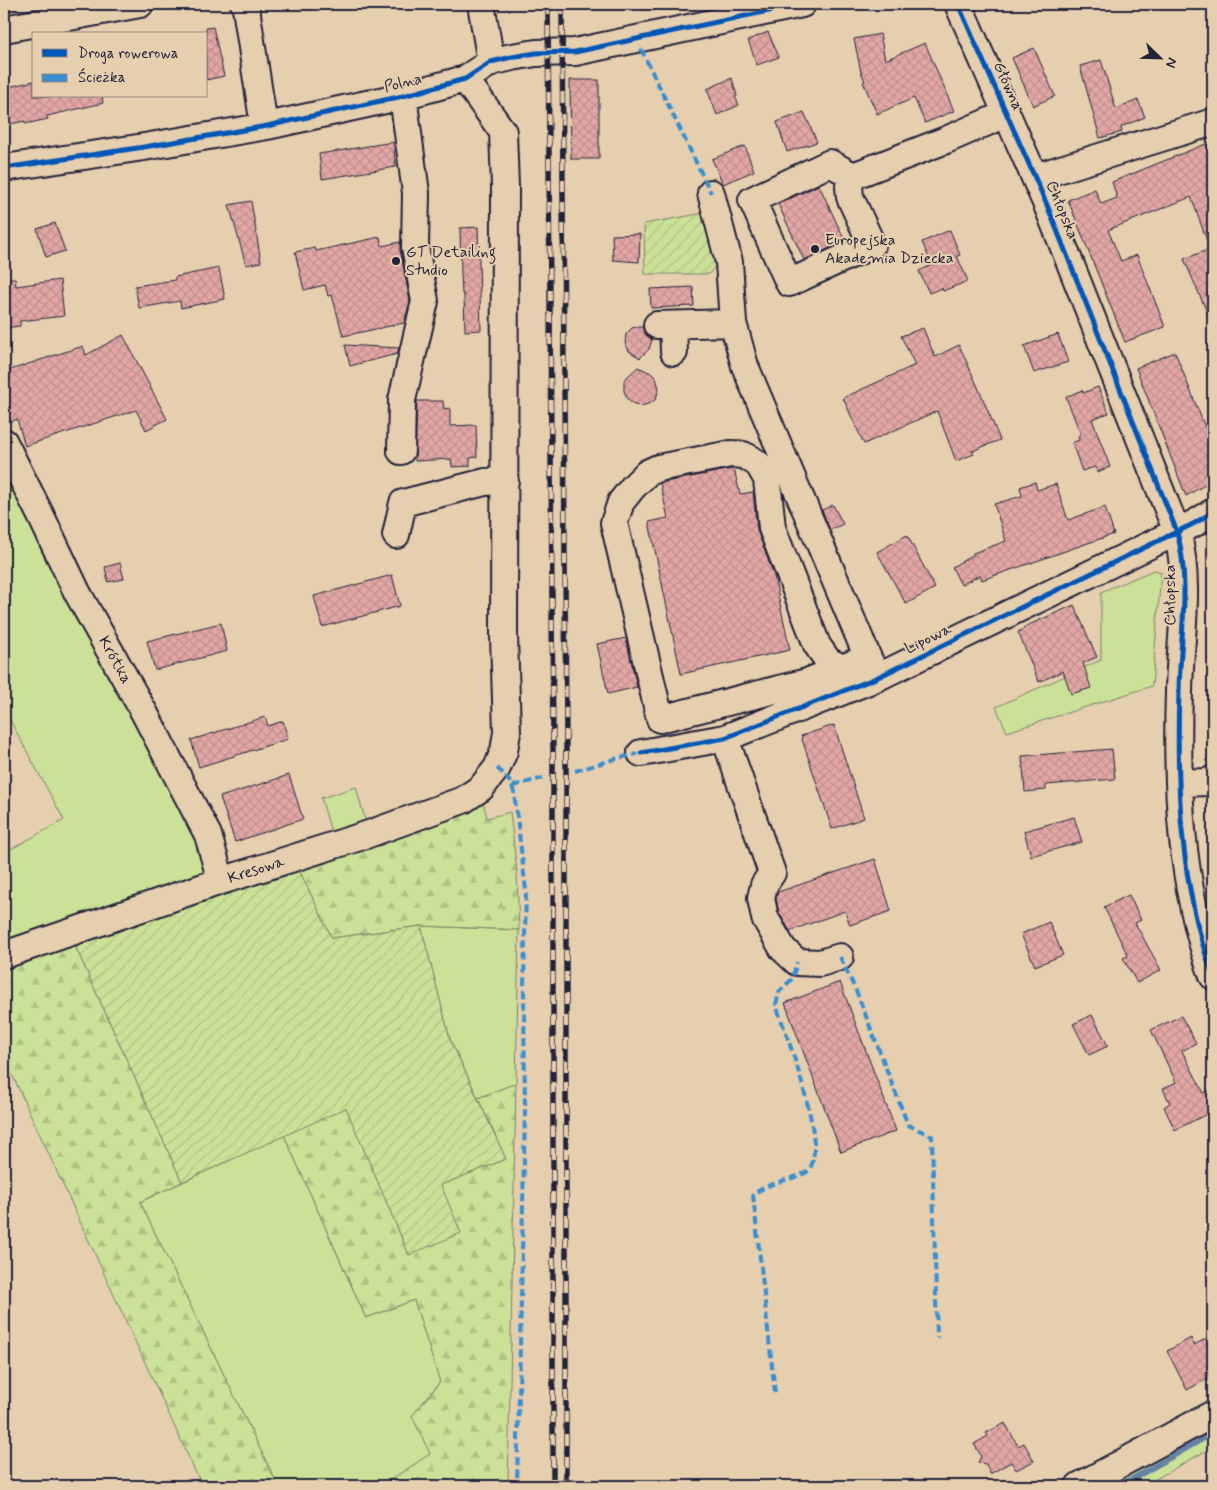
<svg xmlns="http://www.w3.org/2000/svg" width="1217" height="1490" font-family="Mynerve,sans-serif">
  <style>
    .green { fill: #cbe197; stroke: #768269 }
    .forest { fill: url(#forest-firs); stroke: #768269 }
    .garden { fill: url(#garden-furrows); stroke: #768269 }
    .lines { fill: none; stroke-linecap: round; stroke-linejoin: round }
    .stream { stroke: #6581a6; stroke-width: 6 }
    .building { fill: url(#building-cross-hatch); stroke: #22223b }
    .minor-casing { stroke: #22223b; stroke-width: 30 }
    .minor { stroke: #e6cfaf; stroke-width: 26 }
    .rail-casing { stroke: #22223b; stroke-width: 5.5 }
    .rail { stroke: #e6cfaf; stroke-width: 4; stroke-dasharray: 11; stroke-linecap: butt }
    .quiet { stroke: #398ed0; stroke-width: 4; stroke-dasharray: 8 4; stroke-linecap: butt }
    .cycleway-casing { stroke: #e6cfaf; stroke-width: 8 }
    .cycleway { stroke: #0057b8; stroke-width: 5 }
    .poi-dot { fill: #22223b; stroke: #e6cfaf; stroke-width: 2 }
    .labels { text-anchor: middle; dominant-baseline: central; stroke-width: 4; stroke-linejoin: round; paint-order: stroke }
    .street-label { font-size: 16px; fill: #22223b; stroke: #e6cfaf }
    .poi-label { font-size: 16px; fill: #22223b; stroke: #e6cfaf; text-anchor: start }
  </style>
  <defs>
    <pattern id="forest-firs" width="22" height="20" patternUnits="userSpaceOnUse" patternTransform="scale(1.25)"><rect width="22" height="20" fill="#cbe197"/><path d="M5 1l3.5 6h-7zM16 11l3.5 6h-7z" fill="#aec183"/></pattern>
    <pattern id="garden-furrows" width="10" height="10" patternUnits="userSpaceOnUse" patternTransform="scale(1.25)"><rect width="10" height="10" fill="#cbe197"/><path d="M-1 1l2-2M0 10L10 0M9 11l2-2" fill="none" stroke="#aec183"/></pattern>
    <pattern id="building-cross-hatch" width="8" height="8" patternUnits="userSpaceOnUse" patternTransform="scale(1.25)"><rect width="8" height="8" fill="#e2a7a5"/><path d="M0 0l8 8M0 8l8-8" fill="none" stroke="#c28f8f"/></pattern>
  </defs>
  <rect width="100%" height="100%" fill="#e6cfaf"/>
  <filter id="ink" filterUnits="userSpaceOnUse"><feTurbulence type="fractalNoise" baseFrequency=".02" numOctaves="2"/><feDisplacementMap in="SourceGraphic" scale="10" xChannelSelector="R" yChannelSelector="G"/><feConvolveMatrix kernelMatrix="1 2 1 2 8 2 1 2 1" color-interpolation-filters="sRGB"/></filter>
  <g filter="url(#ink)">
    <path class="green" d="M4,456L196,834L207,873L4,947V853L64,820L4,709Z
      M1154,570L1161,572L1152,686L1007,732L996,707L1101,660V592Z
      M356,787L366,823L332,835L321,798Z
      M421,926L519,930L516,1083L478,1098L450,1039Z
      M284,1135L366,1318L414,1300L440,1382L412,1416L431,1454L381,1486H278L140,1202Z
      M1213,1424V1447L1143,1486H1098Z"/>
    <path class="forest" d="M483,802L487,818L510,812L517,873L519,930L421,926L332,938L297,866Z
      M72,939L182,1182L140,1202L278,1486H202L4,1057V963Z
      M516,1083L508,1486H381L430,1454L412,1416L440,1382L414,1300L366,1318L284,1135L346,1107L409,1255L441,1185L506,1159L478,1098Z"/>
    <path class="garden" d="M704,213L718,262L709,274H645L644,224Z
      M297,866L332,938L421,926L450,1039L506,1159L441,1185L461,1233L409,1255L346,1108L182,1182L72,939Z"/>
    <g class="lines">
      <path class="stream" d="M1120,1486L1213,1433"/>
    </g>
    <path class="building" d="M213,27L224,76L206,80V28Z
      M768,32L779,57L757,65L748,40Z
      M880,34L885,60L925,43L954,111L925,123L914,98L877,114L863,82L865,81L861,72L854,39Z
      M1034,48L1055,96L1033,106L1012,58Z
      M1101,60L1116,109L1138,100L1145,117L1121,127L1122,132L1100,138L1080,66Z
      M732,78L737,96L735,97L739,105L717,115L707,89Z
      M570,80H599V159H571Z
      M34,81V96H102L103,103L47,116L48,119L25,124V121L10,124L4,95V88Z
      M804,112L817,142L787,152L777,122Z
      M1213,141V326L1184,259L1210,249L1191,197L1108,230L1121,261L1137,255L1165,327L1125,342L1068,200L1095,189L1101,204L1117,198L1112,182Z
      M393,142L396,167L322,179L319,154Z
      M745,146L754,171L723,184L712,159Z
      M819,185L845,241L804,260L778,204Z
      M251,201L261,262L246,265L229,205Z
      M55,223L65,251L46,257L37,229Z
      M478,227L481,330L465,331L464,295L462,294L461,273L460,228Z
      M950,230L960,255L957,256L968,281L943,291L942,288L929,293L919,271L932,265L922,242Z
      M640,234L639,262L613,260L612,235Z
      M380,237L382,246L400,242V250L410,301L404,323L343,336L332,295L328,296L325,285L304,290L295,252L315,248L316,251Z
      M219,268L225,299L181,308L180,301L139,308L135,286L175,280V277Z
      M4,278H15L16,286L60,280L64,316L20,321V326L4,328Z
      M693,287L694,306L651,308L650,289Z
      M636,327H642L645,333L652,340L649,349L640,358L629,351L625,343L626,334L632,328Z
      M923,328L935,357L959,345L981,394L1000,440L972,451L974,454L956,461L937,411L864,444L843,398L915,365L901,336Z
      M1058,334L1068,362L1034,373L1024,346Z
      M123,335L167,419L146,430L136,410L25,446L17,419L10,422L4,402V372L83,346L86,355Z
      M345,345L399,348L397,354L350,366Z
      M1175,352L1213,447V480L1186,496L1136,368Z
      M638,367L651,373L656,378L659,388L656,399L651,403L641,406L632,403L628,400L624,391V381L627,377Z
      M1098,387L1109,413L1092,419L1110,467L1097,472L1095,467L1082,471L1072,443L1079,440L1078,436L1081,435L1066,397L1082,390L1083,393Z
      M417,401H443L444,409L450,408V426L476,425L477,457L470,458V466L452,467L451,459L415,461Z
      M732,469H734L740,494L753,492L757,530L774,576L790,650L681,674L649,522L668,518L660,483Z
      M1035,482L1037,490L1056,484L1068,520L1105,507L1114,534L982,580L980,575L961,585L952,567L973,555V553L1006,541L994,504L1022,496L1020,487Z
      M833,505L843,524L830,530L822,510Z
      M907,535L935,588L906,604L877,552Z
      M120,563L124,579L108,582L105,567Z
      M392,575L400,606L322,627L314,596Z
      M1074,605L1097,657L1083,663L1091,688L1071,694L1063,671L1039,682L1018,632L1024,629V627Z
      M221,623L227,651L155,670L147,641Z
      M626,638L637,687L608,694L597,644Z
      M265,717L268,726L283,721L288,739L199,767L191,740Z
      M834,725L864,818L832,829L801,736Z
      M1112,749L1115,779L1046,785V790L1025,792L1022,756Z
      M289,775L303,819L235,842L220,797Z
      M1074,817L1082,842L1031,856L1024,831Z
      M875,859L891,911L850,925L845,911L790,931L779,913L776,898L778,892Z
      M1129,895L1141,920L1135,923L1161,970L1137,983L1123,958L1128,956L1104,907Z
      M1049,922L1063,955L1035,966L1021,934Z
      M840,982L896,1131L841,1152L785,1003Z
      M1092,1015L1108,1046L1089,1055L1073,1024Z
      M1181,1016L1196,1043L1182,1051L1204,1093L1213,1089V1111L1175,1130L1164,1107L1170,1103L1163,1089L1176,1082L1151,1030Z
      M1213,1335V1376L1187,1390L1167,1351L1191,1338L1194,1345Z
      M1005,1423L1018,1446L1024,1443L1034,1461L1016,1470L1011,1462L990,1474L986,1464L978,1463L981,1456L974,1444L988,1436L986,1433Z"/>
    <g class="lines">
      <defs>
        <path id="minor" d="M244,4L246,8L264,126
          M481,4L491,62
          M958,4L1047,205L1177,532C1191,584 1180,638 1179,691C1176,787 1180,885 1213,976
          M4,29L140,4
          M4,168L144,147L267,126L403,96L465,79L491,62L512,57L536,53L575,52L802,4
          M853,176L830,163L752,200L789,283L872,245L850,197L849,186L853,176L946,140L1006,114
          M1035,177L1213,122
          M711,193L729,262L733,323L745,366L876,677
          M657,325L733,323
          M673,325L674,352
          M4,442L42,518L77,592L145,714L208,835L221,881
          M401,451L402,400L425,301L415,247L416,193L403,96
          M396,535L403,503L485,482L505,481
          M842,668L828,661L817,645L772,528L767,479L759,465L751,459L743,455L731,454L658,468L647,473L633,487L621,502L614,523L660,719L807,682L852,664L870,662
          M725,738L772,873L764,885L761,898L765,918L783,949L797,962L820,963L840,957
          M641,753L725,738L876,678L1195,523L1213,512
          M1179,783L1209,782L1213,779
          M4,955L221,881L366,835L463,800L481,788L497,768L504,751L507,732L504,636L505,186L503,132L465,79
          M1079,1486L1213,1414"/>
      </defs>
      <use href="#minor" class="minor-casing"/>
      <use href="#minor" class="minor"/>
      <defs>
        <path id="rail" d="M548,4L553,750V1486
          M562,4L566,748V1486"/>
      </defs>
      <use href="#rail" class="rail-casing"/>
      <use href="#rail" class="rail"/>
      <path class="quiet" d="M641,49L711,193
        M497,768C505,775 511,781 514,792L526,890L524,985L525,1111L517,1486
        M575,771L615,759L641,753
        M513,786L543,778
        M840,957L857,993L908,1125L932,1136L937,1338
        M775,1393L753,1195C764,1185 780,1182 795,1177C799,1175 805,1174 808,1171C830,1148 786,1034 776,1005L779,992L792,979L797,962"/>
      <defs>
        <path id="cycleway" d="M958,4L1047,205L1177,532C1191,584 1180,638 1179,691C1176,787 1180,885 1213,976
          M4,168L144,147L267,126L403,96L465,79L491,62L512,57L536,53L575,52L802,4
          M641,753L725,738L876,678L1195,523L1213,512"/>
      </defs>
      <use href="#cycleway" class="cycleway-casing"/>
      <use href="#cycleway" class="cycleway"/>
    </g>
  </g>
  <g class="poi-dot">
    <circle cx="815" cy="249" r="5"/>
    <circle cx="396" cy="261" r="5"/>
  </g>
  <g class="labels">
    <g class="street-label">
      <text transform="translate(403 83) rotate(-14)">Polna</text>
      <text transform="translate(1008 86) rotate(66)">Główna</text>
      <text transform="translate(1062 210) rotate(68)">Chłopska</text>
      <text transform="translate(1170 595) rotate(-90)">Chłopska</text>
      <text transform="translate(928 639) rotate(-26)">Lipowa</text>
      <text transform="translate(115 660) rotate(61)">Krótka</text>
      <text transform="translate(256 870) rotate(-18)">Kresowa</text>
    </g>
    <g class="poi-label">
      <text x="825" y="240">Europejska<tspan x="825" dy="18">Akademia Dziecka</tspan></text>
      <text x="406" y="252">GT Detailing<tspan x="406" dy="18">Studio</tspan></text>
    </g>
  </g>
  <rect width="1217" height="1490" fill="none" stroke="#e6cfaf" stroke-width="20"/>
  <rect x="10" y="10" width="1197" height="1470" fill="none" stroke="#22223b" stroke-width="2" filter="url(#ink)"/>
  <rect x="32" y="32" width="175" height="65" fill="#e6cfaf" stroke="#988a81"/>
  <rect x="42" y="49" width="25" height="8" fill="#0057b8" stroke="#988a81"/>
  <text x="78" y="58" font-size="15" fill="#22223b">Droga rowerowa</text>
  <rect x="42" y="74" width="25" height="8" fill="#398ed0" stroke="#988a81"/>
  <text x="78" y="82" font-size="15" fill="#22223b">Ścieżka</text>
  <g transform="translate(1160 58) rotate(113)" stroke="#e6cfaf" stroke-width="4" paint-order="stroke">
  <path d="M0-4L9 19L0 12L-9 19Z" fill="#22223b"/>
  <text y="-8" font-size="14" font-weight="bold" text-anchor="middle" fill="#22223b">N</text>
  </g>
</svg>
